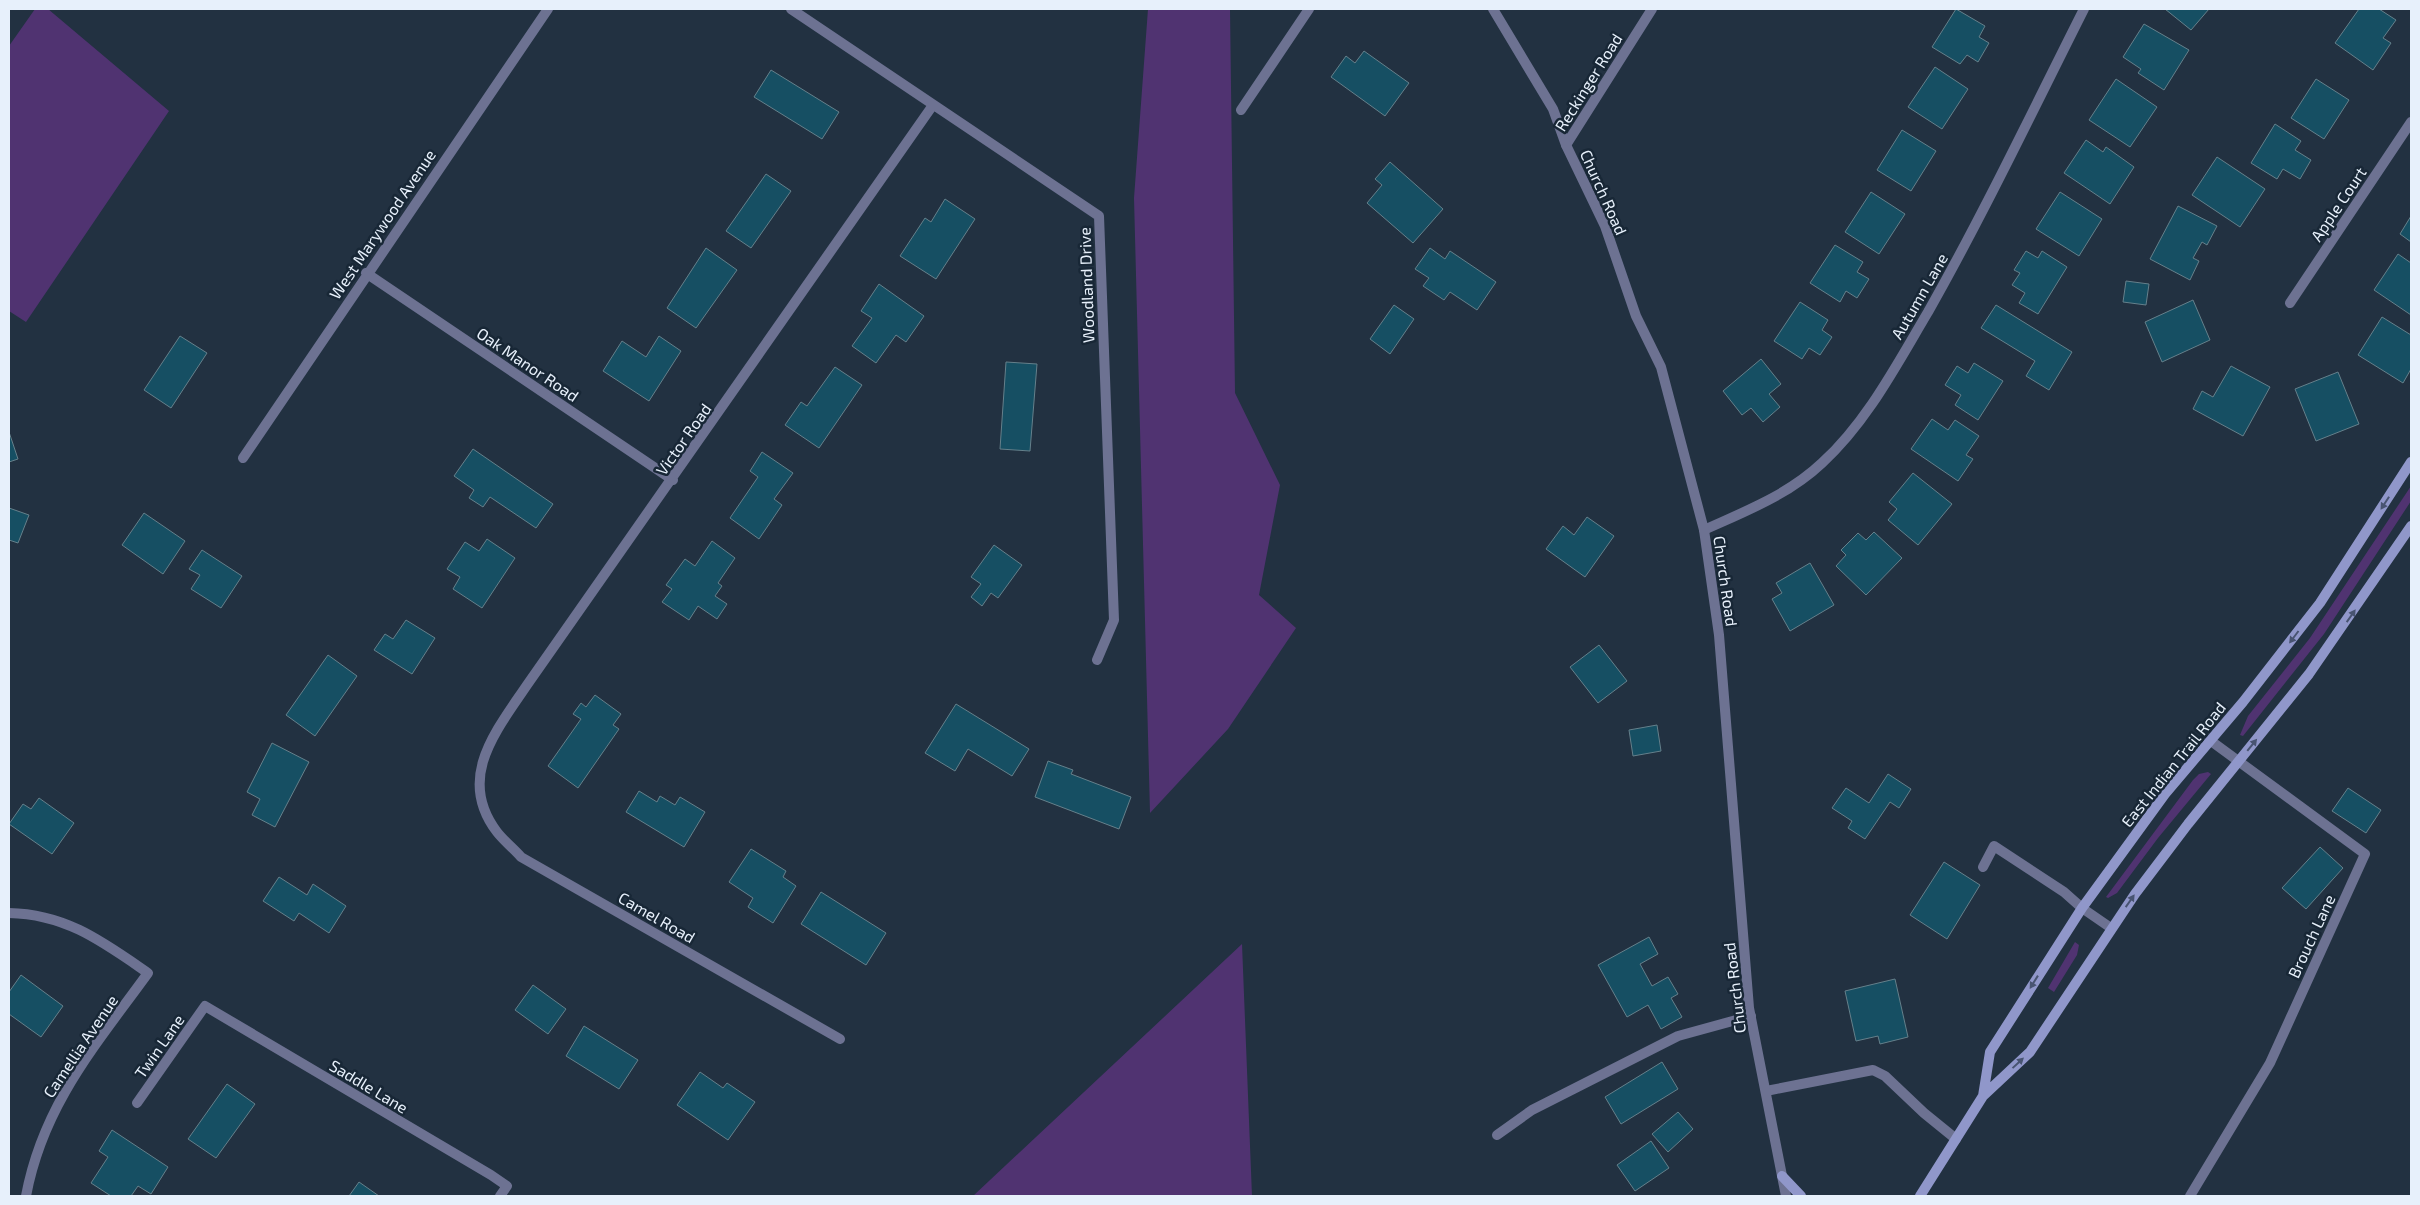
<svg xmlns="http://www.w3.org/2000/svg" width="2420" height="1205" font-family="'Exo 2',sans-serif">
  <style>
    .green { fill: #503371 }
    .building { fill: #164f63; stroke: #65808b }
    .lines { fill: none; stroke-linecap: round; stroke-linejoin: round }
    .service { stroke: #6d7292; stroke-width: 10 }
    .minor { stroke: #6d7292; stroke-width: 10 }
    .tertiary { stroke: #6d7292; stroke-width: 10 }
    .secondary { stroke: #9097ca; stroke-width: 10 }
    .oneway { fill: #485471 }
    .labels { text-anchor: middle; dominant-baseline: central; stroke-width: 5; stroke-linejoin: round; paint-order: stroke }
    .street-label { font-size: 16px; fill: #e7f0fb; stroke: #182736 }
  </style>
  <rect width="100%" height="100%" fill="#223141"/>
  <path class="green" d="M35,9H48L169,111L26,322L9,311V46Z
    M1148,9H1230L1235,393L1280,485L1259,595L1296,628L1228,729L1150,813L1134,198Z
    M2411,486V501L2324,634L2243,736L2240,735L2248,716L2310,638Z
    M2208,772L2211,774L2158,838L2117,893L2108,898L2106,897L2193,780L2199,774Z
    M2075,942L2079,945L2077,955L2054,992L2048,988Z
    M1242,944L1252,1196H973Z"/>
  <path class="building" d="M1956,9L1985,26L1979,37L1989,43L1978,62L1967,55L1960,64L1932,47Z
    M2165,9H2209L2191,30Z
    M2359,9H2379L2396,20L2383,38L2391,43L2373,70L2335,43Z
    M2144,24L2189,50L2164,90L2138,73L2141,69L2123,57Z
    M1364,51L1409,83L1385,116L1331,77L1346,56L1355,63Z
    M1935,67L1968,89L1942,129L1908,107Z
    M771,70L839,112L822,139L754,97Z
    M2116,79L2157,107L2130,147L2089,120Z
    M2316,79L2349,100L2324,139L2291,118Z
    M2275,124L2301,141L2295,150L2311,160L2300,179L2283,169L2277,179L2251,163Z
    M1902,130L1936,151L1911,191L1877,170Z
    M2086,140L2103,152L2106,147L2134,167L2110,204L2064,173Z
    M2217,157L2265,189L2240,227L2192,195Z
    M1390,162L1443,209L1413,243L1367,203L1382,185L1375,179Z
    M766,174L791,191L751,248L726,231Z
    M1871,192L1905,214L1879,254L1845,232Z
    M2060,192L2102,219L2079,256L2036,229Z
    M945,199L975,219L936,279L900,256L925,218L931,222Z
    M2178,206L2217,226L2207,245L2202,242L2193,258L2199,261L2190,280L2150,259Z
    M2411,216V242L2400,234Z
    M1835,245L1863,262L1857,272L1869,279L1857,298L1846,291L1840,302L1810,283Z
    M706,248L737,270L696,328L667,308Z
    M1430,248L1445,259L1450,251L1496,282L1477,310L1450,292L1444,300L1423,286L1429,278L1415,269Z
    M2026,251L2038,258L2042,251L2067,267L2038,314L2019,303L2025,293L2012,285L2020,273L2014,270Z
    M2398,254L2411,263V315L2374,290Z
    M2126,281L2149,284L2146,305L2123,302Z
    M879,284L924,316L906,342L896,335L876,363L852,346L872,318L861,311Z
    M2193,300L2210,340L2162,362L2145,322Z
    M1800,302L1828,320L1822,330L1832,337L1820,355L1809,348L1802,359L1774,341Z
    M1394,305L1414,319L1390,354L1370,339Z
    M1996,305L2072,352L2049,390L2026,376L2035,361L1981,328Z
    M2382,317L2411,335V369L2403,383L2358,355Z
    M180,336L207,353L171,408L144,390Z
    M659,336L681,351L649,401L603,371L622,341L646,357Z
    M1761,359L1781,384L1769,394L1780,407L1763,422L1751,408L1742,415L1723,391Z
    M1006,362L1037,364L1030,451L1000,449Z
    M1974,363L2003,381L1978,420L1955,405L1961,395L1945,385L1957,366L1968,373Z
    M2231,366L2270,387L2243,436L2193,409L2202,391L2213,397Z
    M835,367L862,385L819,448L785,425L801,402L807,406Z
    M2338,372L2359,424L2316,441L2295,389Z
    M1932,419L1948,430L1955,420L1979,436L1966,455L1973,459L1958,481L1911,449Z
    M9,432L18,459L9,462Z
    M473,449L553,504L536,528L490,497L483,507L469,498L474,490L454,476Z
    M762,452L793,473L774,499L782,505L759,539L730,518L758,477L750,471Z
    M1913,473L1952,504L1918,545L1888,520L1897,509L1889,502Z
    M9,508L29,515L18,543L9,540Z
    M144,513L185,541L163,574L122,545Z
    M1587,517L1614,536L1585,577L1546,549L1563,526L1574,535Z
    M1874,532L1902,558L1866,595L1836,566L1846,555L1841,550L1858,533L1866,540Z
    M487,539L515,558L482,608L453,589L460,577L447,569L465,542L479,551Z
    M712,541L735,558L718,583L722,586L715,596L727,604L717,619L698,606L689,620L662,602L672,589L666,585L685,559L695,566Z
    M994,545L1022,565L998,598L991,593L982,606L971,597L981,584L971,577Z
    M202,550L242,576L221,608L191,589L200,575L189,569Z
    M1810,563L1834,605L1790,631L1772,599L1782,593L1776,583Z
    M406,620L435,638L412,674L374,650L385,634L393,639Z
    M1599,645L1627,681L1598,703L1570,667Z
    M328,655L357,676L315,736L286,715Z
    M595,695L621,714L613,725L619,729L578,788L548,766L581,719L573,714L581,703L586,707Z
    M956,704L1029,749L1012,776L968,749L955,771L925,753Z
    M1657,725L1661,751L1633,756L1629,730Z
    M272,743L309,762L275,827L252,815L260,799L247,792Z
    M1048,761L1073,770L1071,774L1131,797L1119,829L1035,797Z
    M1888,774L1911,789L1899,808L1890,802L1865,839L1848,828L1852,821L1832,808L1846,788L1869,803Z
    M2348,788L2381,810L2366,833L2332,811Z
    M639,791L657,802L660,796L675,805L680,797L705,812L684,847L626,812Z
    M39,798L74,823L52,854L9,824L23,804L31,809Z
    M2320,847L2343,868L2306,909L2282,888Z
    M751,849L786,871L783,877L796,886L773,923L748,907L753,898L729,882Z
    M1944,862L1980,885L1947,939L1910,915Z
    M279,877L307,895L313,884L346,906L329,933L299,913L294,921L263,901Z
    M821,892L886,933L866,965L801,924Z
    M1649,937L1658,954L1640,964L1652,986L1668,977L1678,994L1671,998L1682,1017L1661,1029L1648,1005L1627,1017L1598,965Z
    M21,975L63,1006L41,1037L9,1014V992Z
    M1895,979L1908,1037L1880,1044L1878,1036L1856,1041L1845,991Z
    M533,985L566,1009L548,1034L515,1010Z
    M584,1026L638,1060L619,1089L566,1056Z
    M1662,1062L1678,1089L1621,1124L1605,1097Z
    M700,1072L723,1088L727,1083L755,1102L728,1140L677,1105Z
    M227,1084L255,1104L216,1158L188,1139Z
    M1678,1112L1693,1129L1668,1152L1652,1134Z
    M112,1130L168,1167L151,1194L138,1186L131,1196H111L91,1183L108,1157L99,1151Z
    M1651,1141L1669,1168L1635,1191L1617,1165Z
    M359,1182L379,1196H349Z"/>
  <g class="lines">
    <path class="service" d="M1983,867L1994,846L2064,892L2082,908L2111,928
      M1766,1091L1873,1070L1885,1076L1924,1113L1956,1139
      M1497,1135L1532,1110L1678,1036L1751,1016"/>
    <path class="minor" d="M791,9L1099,216L1114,620L1097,660
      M1241,110L1309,9
      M1566,145L1652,9
      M366,273L673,480
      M2290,303L2411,122
      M243,458L548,9
      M1704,530C1746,511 1788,495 1822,463C1867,422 1897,364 1928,312C1984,213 2033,110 2084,9
      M9,913C66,914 103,942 148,973C95,1046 43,1105 26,1196
      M840,1039L521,857C514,849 504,841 497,832C456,778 496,731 527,685L933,105
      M137,1103L205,1006L491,1175L507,1186L500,1196
      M2190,1196L2270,1063L2365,854L2211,741"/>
    <path class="tertiary" d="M1493,9L1553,109L1566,145L1605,226L1636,316L1661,367L1704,530L1719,635L1749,1008L1786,1196"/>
    <path class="secondary" d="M1983,1096L1990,1052L2082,908L2165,794L2243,702L2320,603L2411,462
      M1782,1176L1801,1196
      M1920,1196L1983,1096L2030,1052L2135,894L2188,824L2309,674L2411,526"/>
  </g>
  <defs><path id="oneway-solid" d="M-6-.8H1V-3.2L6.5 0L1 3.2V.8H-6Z" transform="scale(1.25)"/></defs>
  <g class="oneway">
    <use href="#oneway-solid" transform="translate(2385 503) rotate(123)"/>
    <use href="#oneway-solid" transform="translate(2351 616) rotate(-55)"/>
    <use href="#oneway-solid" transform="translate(2294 637) rotate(127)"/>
    <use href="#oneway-solid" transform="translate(2252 745) rotate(-51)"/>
    <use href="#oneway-solid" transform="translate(2130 901) rotate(-55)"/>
    <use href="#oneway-solid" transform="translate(2034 982) rotate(122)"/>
    <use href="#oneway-solid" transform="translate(2018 1063) rotate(-43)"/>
  </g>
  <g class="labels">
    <g class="street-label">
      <text transform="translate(1588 82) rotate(-58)">Reckinger Road</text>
      <text transform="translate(1604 192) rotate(66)">Church Road</text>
      <text transform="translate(2338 204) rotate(-56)">Apple Court</text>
      <text transform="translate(382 224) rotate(-56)">West Marywood Avenue</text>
      <text transform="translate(1086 285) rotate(-92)">Woodland Drive</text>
      <text transform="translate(1919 296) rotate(-60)">Autumn Lane</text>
      <text transform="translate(528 364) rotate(34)">Oak Manor Road</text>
      <text transform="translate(683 439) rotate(-55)">Victor Road</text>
      <text transform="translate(1726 581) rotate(82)">Church Road</text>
      <text transform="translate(2173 764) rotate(-51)">East Indian Trail Road</text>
      <text transform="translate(657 917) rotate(30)">Camel Road</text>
      <text transform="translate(2311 936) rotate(-65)">Brouch Lane</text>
      <text transform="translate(1734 988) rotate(-97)">Church Road</text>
      <text transform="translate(80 1046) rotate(-56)">Camellia Avenue</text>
      <text transform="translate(159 1046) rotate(-55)">Twin Lane</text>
      <text transform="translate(369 1086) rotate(31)">Saddle Lane</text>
    </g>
  </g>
  <rect width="2420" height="1205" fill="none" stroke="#e7f0fb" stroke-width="20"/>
</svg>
